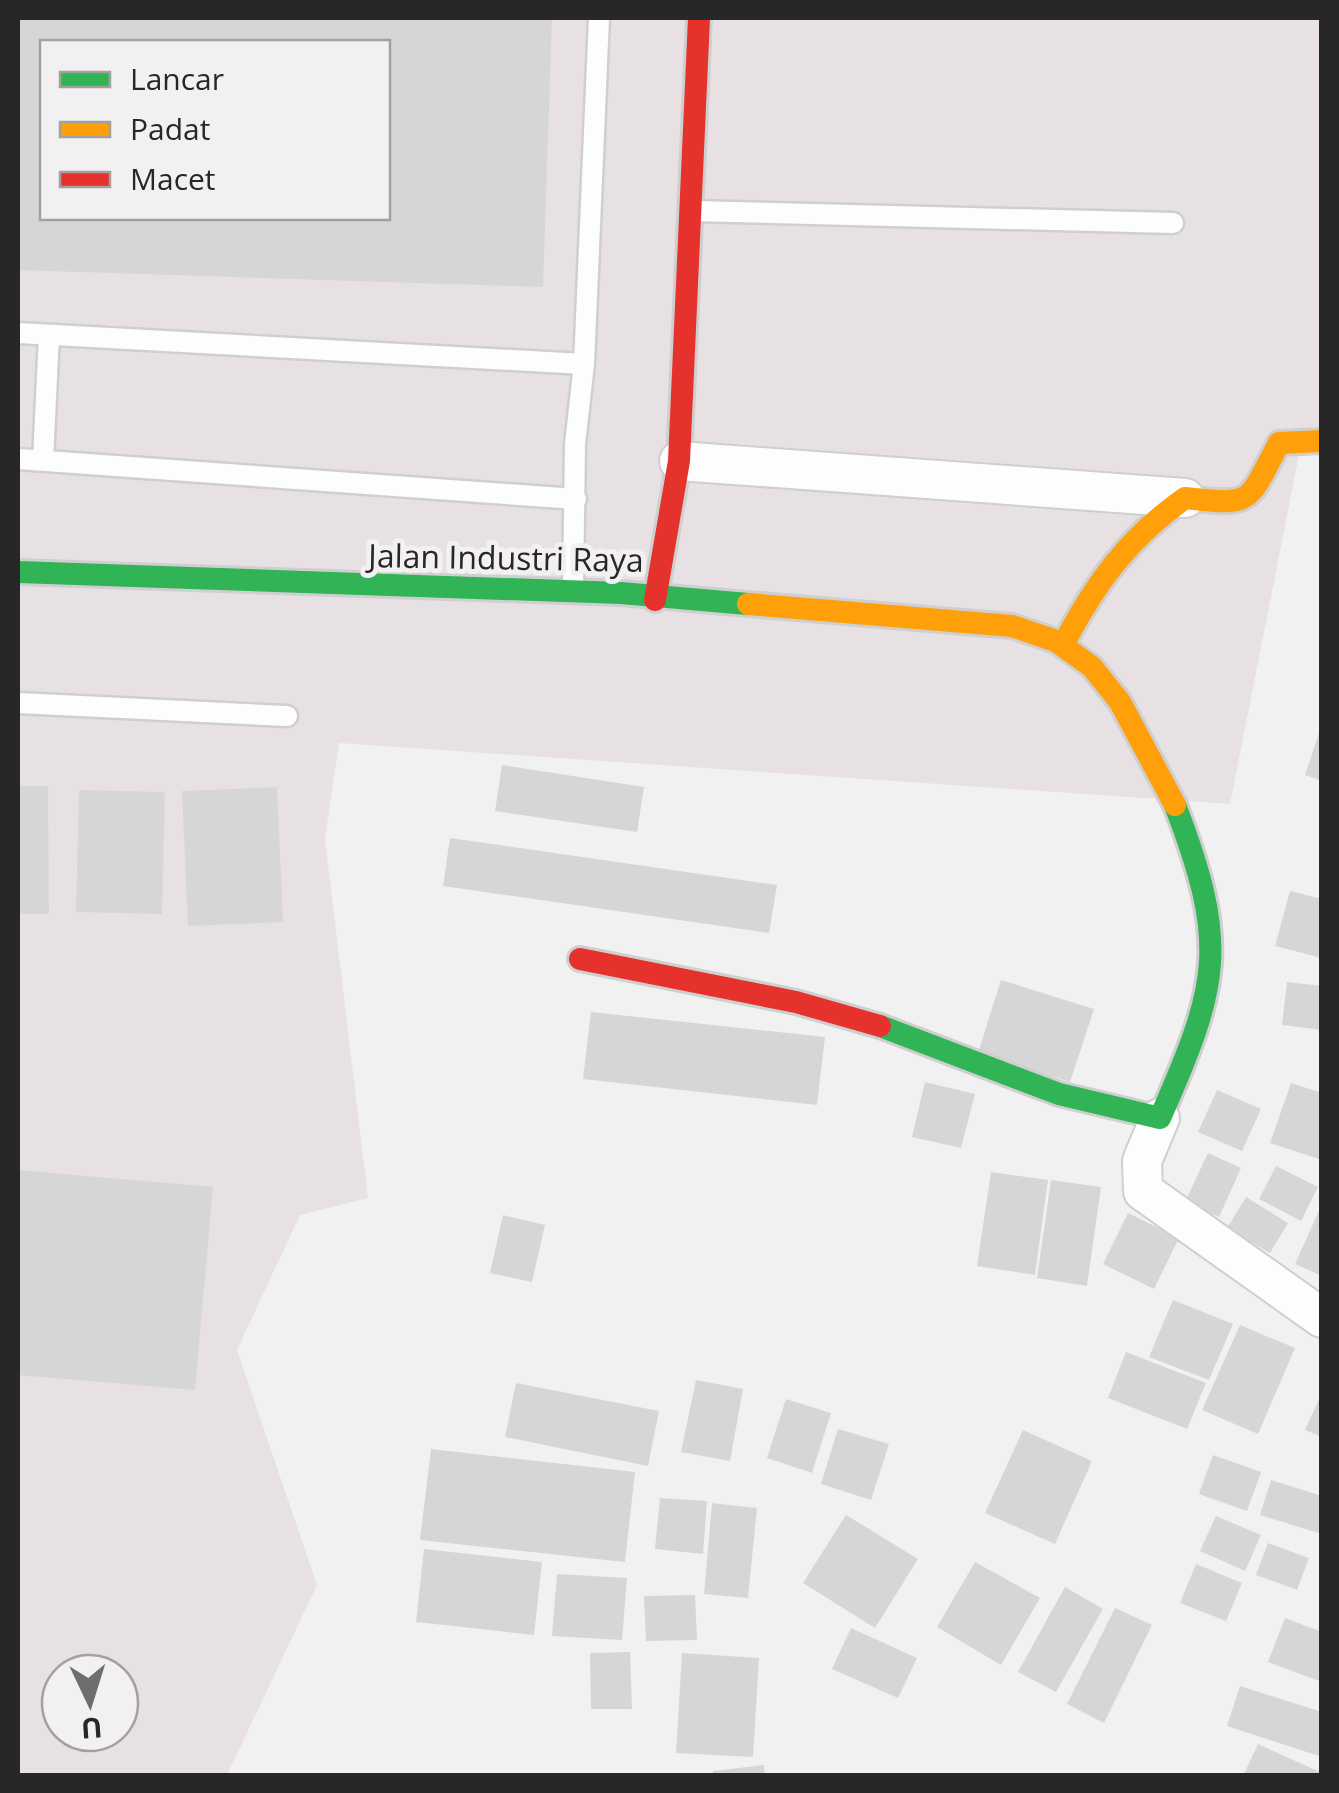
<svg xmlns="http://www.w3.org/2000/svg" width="1339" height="1793" font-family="'Open Sans',sans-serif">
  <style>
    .built { fill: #e8e1e4; fill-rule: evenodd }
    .building { fill: #d7d6d6; fill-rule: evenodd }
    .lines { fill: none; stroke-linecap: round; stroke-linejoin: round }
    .lane-casing { stroke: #cfcfcf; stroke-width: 25 }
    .street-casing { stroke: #cfcfcf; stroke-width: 42 }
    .fast-casing { stroke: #cfcfcf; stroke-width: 28 }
    .slow-casing { stroke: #cfcfcf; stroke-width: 28 }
    .jam-casing { stroke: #cfcfcf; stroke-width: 28 }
    .lane { stroke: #fdfdfd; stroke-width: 20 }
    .street { stroke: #fdfdfd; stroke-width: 38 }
    .fast { stroke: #30b455; stroke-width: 22 }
    .slow { stroke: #ff9f0a; stroke-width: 22 }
    .jam { stroke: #e5322d; stroke-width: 22 }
    .labels { text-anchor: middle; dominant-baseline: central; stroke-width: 10; stroke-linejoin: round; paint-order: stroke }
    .street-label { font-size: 32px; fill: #282728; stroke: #f3f0f2 }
  </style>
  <rect width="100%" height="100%" fill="#f2f1f2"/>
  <path class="built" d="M18,18H1321V444L1301,445L1230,804L339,743L325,839L368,1198L300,1215L237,1350L317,1585L227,1775H18ZM42,42H388V218H42ZM60,1673H120V1733H60Z"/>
  <path class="building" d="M18,18H552L543,287L18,270ZM42,42H388V218H42Z
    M1321,727H1322V781L1305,775Z
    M502,765L644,787L637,832L495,811Z
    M18,786H48L49,914H18Z
    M277,787L283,922L188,926L182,791Z
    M79,790L165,792L162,914L76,912Z
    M450,838L777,885L769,933L443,886Z
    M1290,891L1322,899V958L1275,946Z
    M1001,980L1094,1009L1070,1082L978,1053Z
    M1287,982L1322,986V1030L1282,1025Z
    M591,1012L825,1037L817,1105L583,1079Z
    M925,1082L975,1094L961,1148L912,1137Z
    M1291,1083L1322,1093V1160L1270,1143Z
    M1217,1090L1261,1109L1242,1151L1198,1132Z
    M1208,1153L1241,1168L1219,1217L1185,1202Z
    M1276,1166L1318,1187L1301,1221L1259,1199Z
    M18,1170L213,1187L195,1390L18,1375Z
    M991,1172L1048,1180L1035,1275L977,1266Z
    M1051,1180L1101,1187L1087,1286L1037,1278Z
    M1246,1197L1288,1223L1270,1253L1227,1228Z
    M1322,1204V1276L1295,1264Z
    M1128,1213L1179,1238L1154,1289L1103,1264Z
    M503,1215L545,1225L532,1282L490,1273Z
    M1173,1300L1233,1324L1209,1380L1149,1357Z
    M1240,1325L1295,1348L1258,1434L1202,1410Z
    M1126,1352L1206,1383L1187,1429L1108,1398Z
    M696,1380L743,1389L730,1461L681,1452Z
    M516,1383L659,1411L648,1466L505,1437Z
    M1322,1393V1437L1305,1430Z
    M786,1399L831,1413L812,1473L767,1458Z
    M838,1429L889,1444L871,1500L821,1484Z
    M1023,1430L1092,1461L1055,1544L985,1513Z
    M431,1449L635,1472L625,1562L420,1540Z
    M1213,1455L1261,1472L1247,1511L1199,1494Z
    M1271,1480L1322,1496V1534L1260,1515Z
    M660,1498L707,1501L703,1554L655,1549Z
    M712,1503L757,1508L748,1598L704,1594Z
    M846,1515L918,1559L875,1628L803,1583Z
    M1216,1516L1261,1535L1245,1571L1200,1551Z
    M1268,1543L1309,1558L1297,1590L1256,1575Z
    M424,1549L542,1562L534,1635L416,1622Z
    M975,1562L1040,1598L1001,1665L937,1627Z
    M1196,1564L1242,1583L1226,1621L1180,1603Z
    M557,1574L627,1578L622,1640L552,1636Z
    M1065,1587L1103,1609L1056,1692L1018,1672Z
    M695,1595L697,1640L646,1641L644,1596Z
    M1115,1608L1152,1625L1104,1723L1067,1704Z
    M1285,1618L1322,1632V1682L1268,1662Z
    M851,1628L917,1658L898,1698L832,1669Z
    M630,1652L632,1709H591L590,1653Z
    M682,1653L759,1658L753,1757L676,1753Z
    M1240,1686L1322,1712V1757L1227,1726Z
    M1258,1744L1322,1773V1776H1243Z
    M764,1765L765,1776H713V1771Z"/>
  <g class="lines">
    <defs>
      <path id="lane" d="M692,211L1173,223
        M18,333L584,364
        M18,459L576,499
        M43,460L49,335
        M573,590L575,444L584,364L599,18
        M18,703L287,716"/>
      <path id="street" d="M679,461L1185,498
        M1160,1118L1142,1161L1143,1191L1322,1318"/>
      <path id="fast" d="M18,572L621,593L748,604
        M880,1026L1059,1094L1160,1118C1219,984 1229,946 1175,805"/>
      <path id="slow" d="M748,604L1012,626L1056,641L1092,667L1120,702L1175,805
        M1063,645C1095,584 1128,538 1185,498C1255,506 1247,503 1279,443L1322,441"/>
      <path id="jam" d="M655,600L679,461L699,18
        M580,959L796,1002L880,1026"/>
    </defs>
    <use href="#lane" class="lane-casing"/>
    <use href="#street" class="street-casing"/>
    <use href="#fast" class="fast-casing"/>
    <use href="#slow" class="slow-casing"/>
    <use href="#jam" class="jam-casing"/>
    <use href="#lane" class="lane"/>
    <use href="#street" class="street"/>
    <use href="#fast" class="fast"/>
    <use href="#slow" class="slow"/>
    <use href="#jam" class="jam"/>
  </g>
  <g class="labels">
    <g class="street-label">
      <text transform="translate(506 557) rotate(1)">Jalan Industri Raya</text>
    </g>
  </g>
  <rect width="1339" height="1793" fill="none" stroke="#282728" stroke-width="40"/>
  <rect x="40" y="40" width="350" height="180" fill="#f3f0f2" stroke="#a2a0a1" stroke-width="2.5"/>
  <rect x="60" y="72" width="50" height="15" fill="#30b455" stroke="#a2a0a1" stroke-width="2.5"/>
  <text x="130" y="90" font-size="30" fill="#282728">Lancar</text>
  <rect x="60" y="122" width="50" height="15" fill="#ff9f0a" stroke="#a2a0a1" stroke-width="2.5"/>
  <text x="130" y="140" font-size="30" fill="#282728">Padat</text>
  <rect x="60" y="172" width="50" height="15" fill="#e5322d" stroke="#a2a0a1" stroke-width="2.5"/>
  <text x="130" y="190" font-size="30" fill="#282728">Macet</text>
  <g transform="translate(90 1703) rotate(176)"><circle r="48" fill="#f3f0f2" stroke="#a2a0a1" stroke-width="2.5"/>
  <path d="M0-8L18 38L0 25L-18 38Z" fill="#6f6e6f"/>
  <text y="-15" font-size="28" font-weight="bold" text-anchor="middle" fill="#282728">U</text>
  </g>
</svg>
